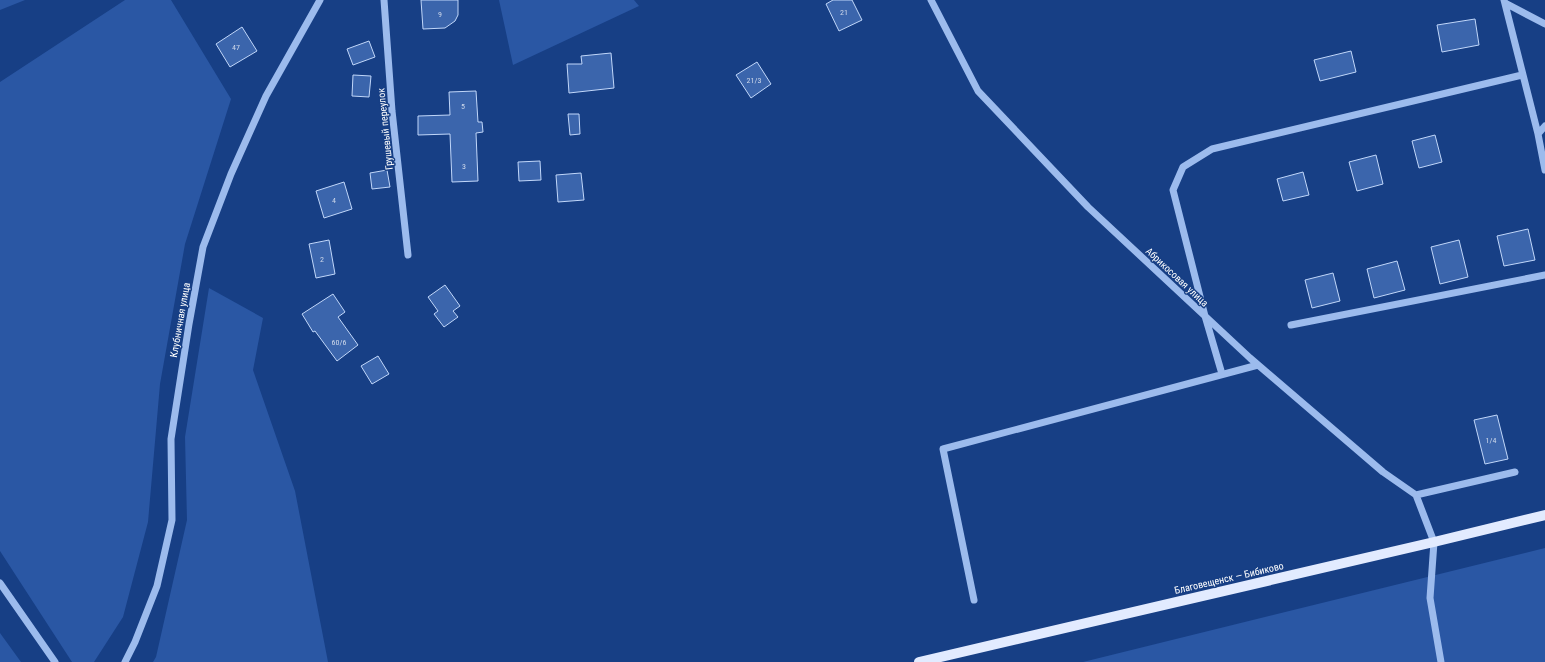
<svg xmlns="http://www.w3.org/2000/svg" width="1545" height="662" font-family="'Roboto Condensed',sans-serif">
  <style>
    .green { fill: #2a57a4 }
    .building { fill: #3b65ac; stroke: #c1d7fa }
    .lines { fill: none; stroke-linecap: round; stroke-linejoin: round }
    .minor { stroke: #9cbbed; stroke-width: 7 }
    .major { stroke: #e2ebff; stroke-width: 10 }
    .labels { text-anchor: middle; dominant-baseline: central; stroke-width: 3; stroke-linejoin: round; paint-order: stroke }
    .number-label { font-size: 8px; fill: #ced8ea }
    .street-label { font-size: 10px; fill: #fff; stroke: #173f85 }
  </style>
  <rect width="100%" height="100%" fill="#173f85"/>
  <path class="green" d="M0,0H25L0,10Z
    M125,0H171L231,99L185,244L160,384L148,522L123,617L94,662H72L0,551V82Z
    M499,0H634L639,6L513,65Z
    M209,288L263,318L253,370L295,491L328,662H153L156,657L187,520L185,437Z
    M1545,548V662H1083Z
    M0,633L21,662H0Z"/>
  <path class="building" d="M421,0H458V15L455,21L445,28L423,29Z
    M833,0H852L862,20L839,31L826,4Z
    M1475,19L1479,45L1442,52L1437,25Z
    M242,27L257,51L230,67L216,44Z
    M369,41L375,57L353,65L347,49Z
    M1351,51L1356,72L1320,81L1314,60Z
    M611,53L614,88L569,93L567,64H582L581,56Z
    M757,62L771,84L751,98L736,75Z
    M353,75L371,76L369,97L352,96Z
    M476,91L478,122H482L483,132L476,133L478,181L452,182L450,134L418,135V116L450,115L449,92Z
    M568,114H579L580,134L570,135Z
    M1435,135L1442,162L1419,168L1412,141Z
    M1376,155L1383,184L1357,191L1349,162Z
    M540,161L541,180L519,181L518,162Z
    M387,170L390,187L372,189L370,173Z
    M1303,172L1309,195L1283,201L1277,179Z
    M581,173L584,200L558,202L556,175Z
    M344,182L352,209L324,218L316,191Z
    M1528,229L1535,260L1504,266L1497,236Z
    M329,240L335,274L316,278L309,244Z
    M1459,240L1468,277L1440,284L1431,247Z
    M1397,261L1405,290L1374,298L1367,269Z
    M1333,273L1340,301L1312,308L1305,280Z
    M445,285L460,306L453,311L458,317L444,327L434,314L438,311L428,297Z
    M333,294L345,312L338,317L358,345L337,361L315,331L313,332L302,314Z
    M378,356L389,374L372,384L361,366Z
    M1497,415L1508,459L1485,464L1474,420Z"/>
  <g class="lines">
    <path class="minor" d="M384,0L392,111L408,255
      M931,0L978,91L1088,207L1250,358L1383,472L1416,495L1434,542L1430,598L1441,662
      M1504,0L1538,134
      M1505,3L1545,24
      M1545,126L1538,134L1545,170
      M1291,325L1545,275
      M1222,374L1205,316L1173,190L1183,167L1212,149L1522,75
      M1416,495L1515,472
      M0,583L55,662
      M974,600L943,449L1258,365
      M125,662L135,642L157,586L172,520L171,439L189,324L203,247L231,174L266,96L320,0"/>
    <path class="major" d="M919,662L1434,542L1545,515"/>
  </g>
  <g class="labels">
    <g class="number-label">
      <text x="844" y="12">21</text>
      <text x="440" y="14">9</text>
      <text x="236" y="47">47</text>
      <text x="754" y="80">21/3</text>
      <text x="463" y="106">5</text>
      <text x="464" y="166">3</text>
      <text x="334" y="200">4</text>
      <text x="322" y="259">2</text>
      <text x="339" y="342">60/6</text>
      <text x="1491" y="440">1/4</text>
    </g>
    <g class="street-label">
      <text transform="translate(385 129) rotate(-96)">Грушевый переулок</text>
      <text transform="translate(1177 277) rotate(43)">Абрикосовая улица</text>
      <text transform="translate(180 320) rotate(-80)">Клубничная улица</text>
      <text transform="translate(1229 578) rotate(-13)">Благовещенск — Бибиково</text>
    </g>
  </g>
</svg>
